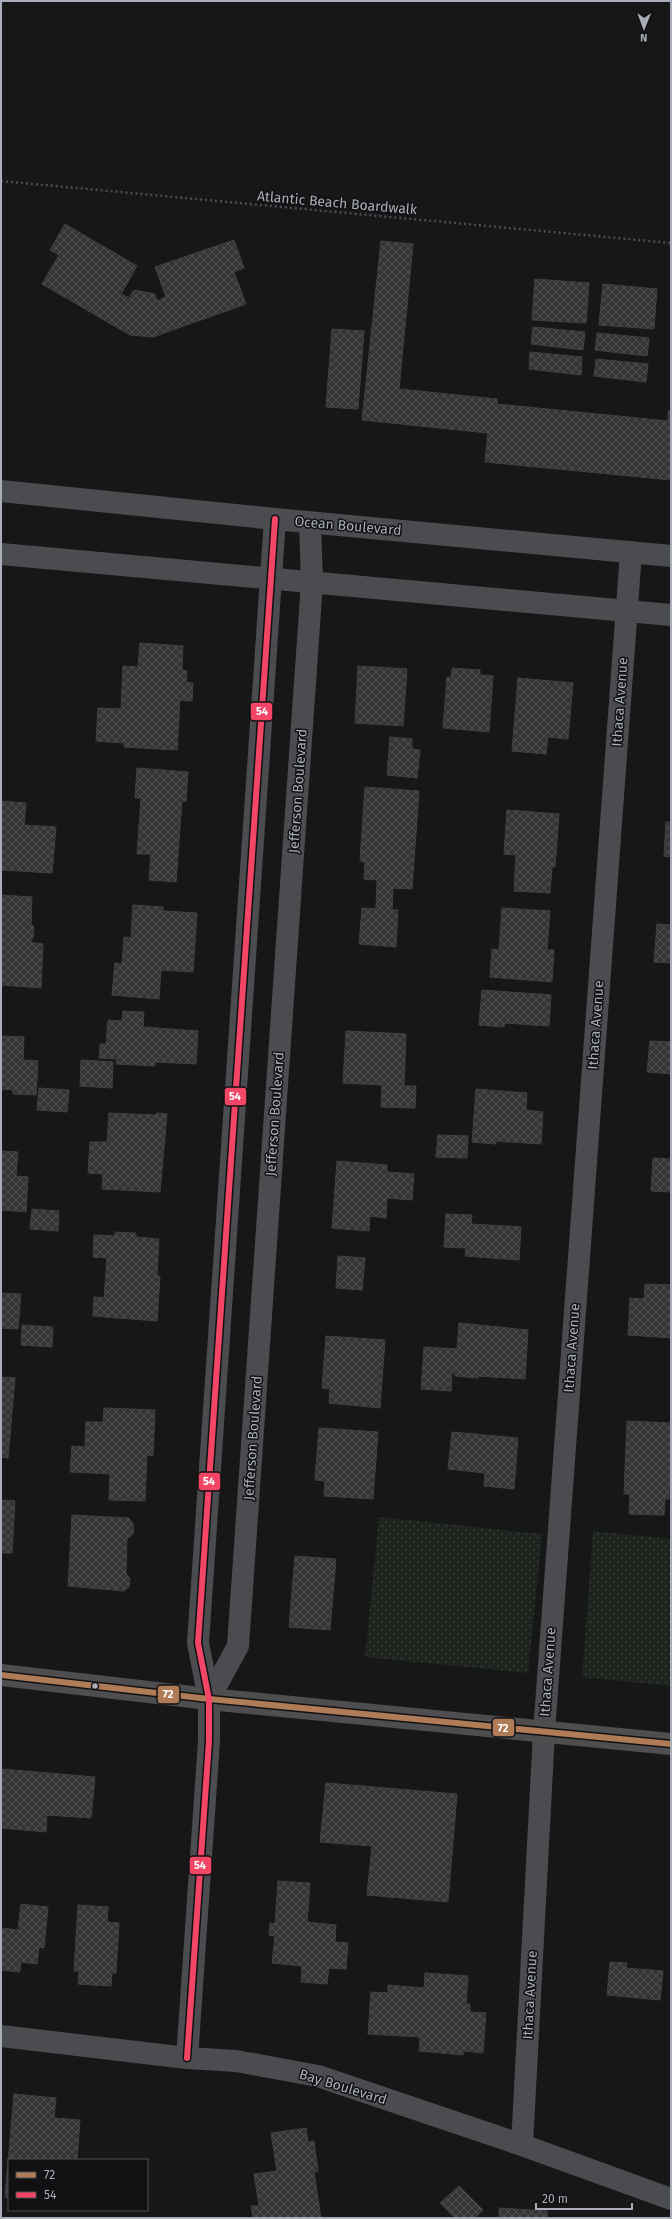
<svg xmlns="http://www.w3.org/2000/svg" width="672" height="2219" font-family="'Fira Sans',sans-serif">
  <style>
    .grass { fill: url(#grass-dots) }
    .building { fill: url(#building-cross-hatch); stroke: #3f4043 }
    .lines { fill: none; stroke-linecap: round; stroke-linejoin: round }
    .path { stroke: #4d4e52; stroke-width: 2.5; stroke-dasharray: 2 3; stroke-linecap: butt }
    .street { stroke: #4b4c50; stroke-width: 22 }
    .highway { stroke: #4e4e51; stroke-width: 22 }
    .bus-1-casing { stroke: #111113; stroke-width: 9 }
    .bus-2-casing { stroke: #111113; stroke-width: 9 }
    .bus-1 { stroke: #b07c57; stroke-width: 6 }
    .bus-2 { stroke: #f34667; stroke-width: 6 }
    .bus-dot { fill: #a8adb8; stroke: #111113; stroke-width: 1.5 }
    .labels { text-anchor: middle; dominant-baseline: central; stroke-width: 3; stroke-linejoin: round; paint-order: stroke }
    .street-label { font-size: 14px; fill: #a8adb8; stroke: #111113 }
    .line-badge { stroke: #111113; stroke-width: 1.5 }
    .badge-label { font-size: 11px; text-anchor: middle; font-weight: bold; fill: #fff }
  </style>
  <defs>
    <pattern id="grass-dots" width="8" height="8" patternUnits="userSpaceOnUse"><rect width="8" height="8" fill="#1d241e"/><path d="M2 2h.1M6 6h.1" fill="none" stroke="#3b413d" stroke-width="1.8" stroke-linecap="round"/></pattern>
    <pattern id="building-cross-hatch" width="8" height="8" patternUnits="userSpaceOnUse"><rect width="8" height="8" fill="#353536"/><path d="M0 0l8 8M0 8l8-8" fill="none" stroke="#4f5051"/></pattern>
  </defs>
  <rect width="100%" height="100%" fill="#171717"/>
  <path class="grass" d="M379,1517L542,1534L528,1673L365,1657Z
    M593,1531L671,1539V1686L582,1677Z"/>
  <path class="building" d="M65,224L137,266L121,294L129,298L134,290L155,294L157,301L166,297L155,267L234,240L244,268L234,272L246,304L153,337L130,335L42,284L59,255L50,250Z
    M381,241L413,244L399,389L497,399V404L668,421V411H671V480L485,462L488,433L362,420Z
    M535,279L589,283L586,323L532,320Z
    M603,284L657,289L654,329L599,325Z
    M533,327L585,332L583,350L531,344Z
    M332,329L364,331L358,409L326,407Z
    M597,333L649,338L647,356L595,350Z
    M530,352L582,357L581,375L529,369Z
    M596,359L648,364L646,382L594,376Z
    M140,643L183,646L182,670L187,671L186,682L193,683L192,701L180,700L177,750L124,747V743L96,741L98,708L121,709L123,666L138,667Z
    M358,666L407,669L403,726L355,723Z
    M452,668L480,670V675L493,676L489,732L443,728L447,677L451,678Z
    M518,678L573,683L568,739L548,737L546,754L512,751Z
    M390,737L412,739V749L420,750L417,778L387,775Z
    M137,768L188,772L186,801H182L176,882L149,880L151,854H137L141,798H135Z
    M365,787L419,791L412,889L393,888L392,910H398L396,947L359,944L362,908L376,909L377,880L364,879L365,862L360,861Z
    M1,801L26,803L24,825L56,827L52,873L1,870Z
    M507,810L559,814L555,867H552L550,893L514,891L516,855L504,854Z
    M666,822H671V857L664,856Z
    M1,895L32,897L31,924L34,927L33,938L30,942L43,944L41,988L1,985Z
    M133,905L163,907V911L197,913L193,972L161,970L159,999L112,995L115,963L122,964L124,937L131,938Z
    M502,908L550,911L547,950H554L552,982L490,977L492,949L499,950Z
    M657,924L671,925V963L654,962Z
    M482,990L551,995L549,1026L505,1023L504,1027L479,1025Z
    M123,1011L144,1012L143,1027L198,1031L196,1064L155,1062V1066L116,1064L117,1059L99,1058L100,1044H106L108,1020L122,1021Z
    M346,1031L406,1034L404,1086H416L415,1108L381,1107L382,1085L343,1083Z
    M1,1036L24,1037L23,1060L38,1061L36,1095L13,1094V1090L1,1089Z
    M650,1041L671,1042V1074L647,1072Z
    M81,1060L113,1062L112,1088L80,1086Z
    M39,1088L69,1090L67,1112L37,1110Z
    M476,1089L527,1093L526,1110L543,1112L541,1144L496,1141V1144L472,1142Z
    M109,1113L156,1115L157,1113L167,1114L160,1192L102,1189L103,1174L88,1173L90,1142H107Z
    M438,1135L468,1136L467,1158L436,1157Z
    M1,1151L18,1152L16,1176L28,1177L26,1212L1,1210Z
    M653,1158L671,1159V1192L651,1191Z
    M337,1161L387,1165V1172L414,1174L412,1200L387,1198L386,1218L370,1216L369,1231L332,1228Z
    M32,1209L59,1211L58,1231L30,1229Z
    M446,1214L472,1215L471,1224L521,1227L519,1260L465,1256L466,1248L444,1247Z
    M115,1232L136,1233V1237L159,1239L157,1276H160L157,1321L93,1316L94,1297L104,1298L107,1258L93,1257L94,1235L115,1236Z
    M338,1256L365,1258L362,1290L336,1288Z
    M645,1284L671,1285V1338L628,1335L630,1298L644,1299Z
    M1,1293L21,1294L18,1329L1,1328Z
    M459,1323L528,1330L525,1379L478,1376V1378L455,1376V1373L452,1372L451,1391L421,1389L424,1347L457,1349Z
    M22,1325L53,1327L52,1347L21,1345Z
    M326,1336L385,1340L380,1408L329,1403L330,1389L322,1388Z
    M1,1377L15,1378L8,1458L1,1457Z
    M104,1408L155,1410L153,1456L147,1455L145,1501L109,1500L110,1474L70,1472L72,1446L85,1447L86,1422H103Z
    M627,1421L671,1423L669,1499H665L664,1515L629,1514L630,1494H624Z
    M319,1428L378,1432L373,1499L324,1496L325,1481L315,1480Z
    M452,1432L518,1438L514,1489L484,1486L485,1473L448,1469Z
    M1,1500L15,1501L12,1553H1Z
    M72,1515L129,1518L134,1526L133,1534L127,1539L126,1574L130,1578L129,1587L124,1591L68,1586Z
    M295,1556L336,1559L330,1630L289,1627Z
    M1,1769L95,1777L91,1818L47,1815L46,1832L1,1828Z
    M326,1783L457,1794L448,1902L367,1895L372,1846L320,1842Z
    M278,1881L310,1883L307,1922L336,1925L335,1942L348,1943L346,1969L329,1968L327,1984L301,1982L302,1966L272,1963L275,1936L269,1935L270,1923L275,1924Z
    M21,1904L48,1907L44,1948L39,1947L37,1964L21,1962L20,1972L1,1970V1928L18,1930Z
    M78,1905L108,1907L107,1922L119,1923L116,1973H112L111,1986L78,1984L79,1971H74Z
    M610,1962L627,1963L626,1968L663,1971L660,2000L607,1995Z
    M425,1973L468,1976L466,2004H470V2012L486,2013L483,2053L464,2051L463,2055L419,2051L420,2037L368,2034L371,1992L388,1993V1985L424,1988Z
    M14,2094L56,2098L54,2118L80,2120L77,2160H9V2198L5,2197Z
    M306,2128L308,2142L314,2141L318,2171L314,2172L321,2218H253L251,2206H259L254,2174L277,2171L271,2133Z
    M459,2186L483,2210L475,2218H455L440,2203Z
    M499,2208L547,2211V2218H499Z"/>
  <g class="lines">
    <path class="path" d="M1,181L671,243"/>
    <path class="street" d="M1,491L275,519L671,556
      M1,554L671,615
      M209,1699L238,1646L312,582L310,523
      M1,2036L187,2058L236,2061L318,2076L522,2145L671,2199
      M187,2058L209,1741V1699L198,1643L275,519
      M522,2145L544,1732L631,552"/>
    <path class="highway" d="M1,1675L209,1699L671,1744"/>
    <defs>
      <path id="bus-1" d="M1,1675L209,1699L671,1744"/>
      <path id="bus-2" d="M187,2058L209,1741V1699L198,1643L275,519"/>
    </defs>
    <use href="#bus-1" class="bus-1-casing"/>
    <use href="#bus-2" class="bus-2-casing"/>
    <use href="#bus-1" class="bus-1"/>
    <use href="#bus-2" class="bus-2"/>
  </g>
  <circle class="bus-dot" cx="95" cy="1686" r="3.5"/>
  <g class="labels">
    <g class="street-label">
      <text transform="translate(337 203) rotate(5)">Atlantic Beach Boardwalk</text>
      <text transform="translate(348 526) rotate(5)">Ocean Boulevard</text>
      <text transform="translate(620 702) rotate(-86)">Ithaca Avenue</text>
      <text transform="translate(298 791) rotate(-86)">Jefferson Boulevard</text>
      <text transform="translate(596 1025) rotate(-86)">Ithaca Avenue</text>
      <text transform="translate(275 1114) rotate(-86)">Jefferson Boulevard</text>
      <text transform="translate(572 1348) rotate(-86)">Ithaca Avenue</text>
      <text transform="translate(253 1438) rotate(-86)">Jefferson Boulevard</text>
      <text transform="translate(548 1672) rotate(-86)">Ithaca Avenue</text>
      <text transform="translate(530 1995) rotate(-87)">Ithaca Avenue</text>
      <text transform="translate(343 2087) rotate(17)">Bay Boulevard</text>
    </g>
  </g>
  <g class="line-badge">
    <rect x="250" y="702" width="23" height="19" rx="4" fill="#f34667"/>
    <rect x="224" y="1087" width="23" height="19" rx="4" fill="#f34667"/>
    <rect x="198" y="1472" width="23" height="19" rx="4" fill="#f34667"/>
    <rect x="157" y="1685" width="23" height="19" rx="4" fill="#b07c57"/>
    <rect x="492" y="1718" width="23" height="19" rx="4" fill="#b07c57"/>
    <rect x="189" y="1856" width="23" height="19" rx="4" fill="#f34667"/>
  </g>
  <g class="badge-label">
    <text x="262" y="715">54</text>
    <text x="235" y="1100">54</text>
    <text x="209" y="1485">54</text>
    <text x="168" y="1698">72</text>
    <text x="503" y="1732">72</text>
    <text x="200" y="1869">54</text>
  </g>
  <rect width="672" height="2219" fill="none" stroke="#a8adb8" stroke-width="4"/>
  <rect x="8" y="2159" width="140" height="52" fill="#111113" stroke="#4d4f55"/>
  <rect x="16" y="2172" width="20" height="6" fill="#b07c57" stroke="#4d4f55"/>
  <text x="44" y="2179" font-size="12" fill="#a8adb8">72</text>
  <rect x="16" y="2192" width="20" height="6" fill="#f34667" stroke="#4d4f55"/>
  <text x="44" y="2199" font-size="12" fill="#a8adb8">54</text>
  <g transform="translate(644 28) rotate(181)" stroke="#111113" stroke-width="3" paint-order="stroke">
  <path d="M0-3L7 15L0 10L-7 15Z" fill="#a8adb8"/>
  <text y="-6" font-size="11" font-weight="bold" text-anchor="middle" fill="#a8adb8">N</text>
  </g>
  <path d="M536 2203v6h96v-6" fill="none" stroke="#a8adb8" stroke-width="2"/>
  <text x="542" y="2203" font-size="12" fill="#a8adb8" stroke="#111113" stroke-width="3" paint-order="stroke">20 m</text>
</svg>
